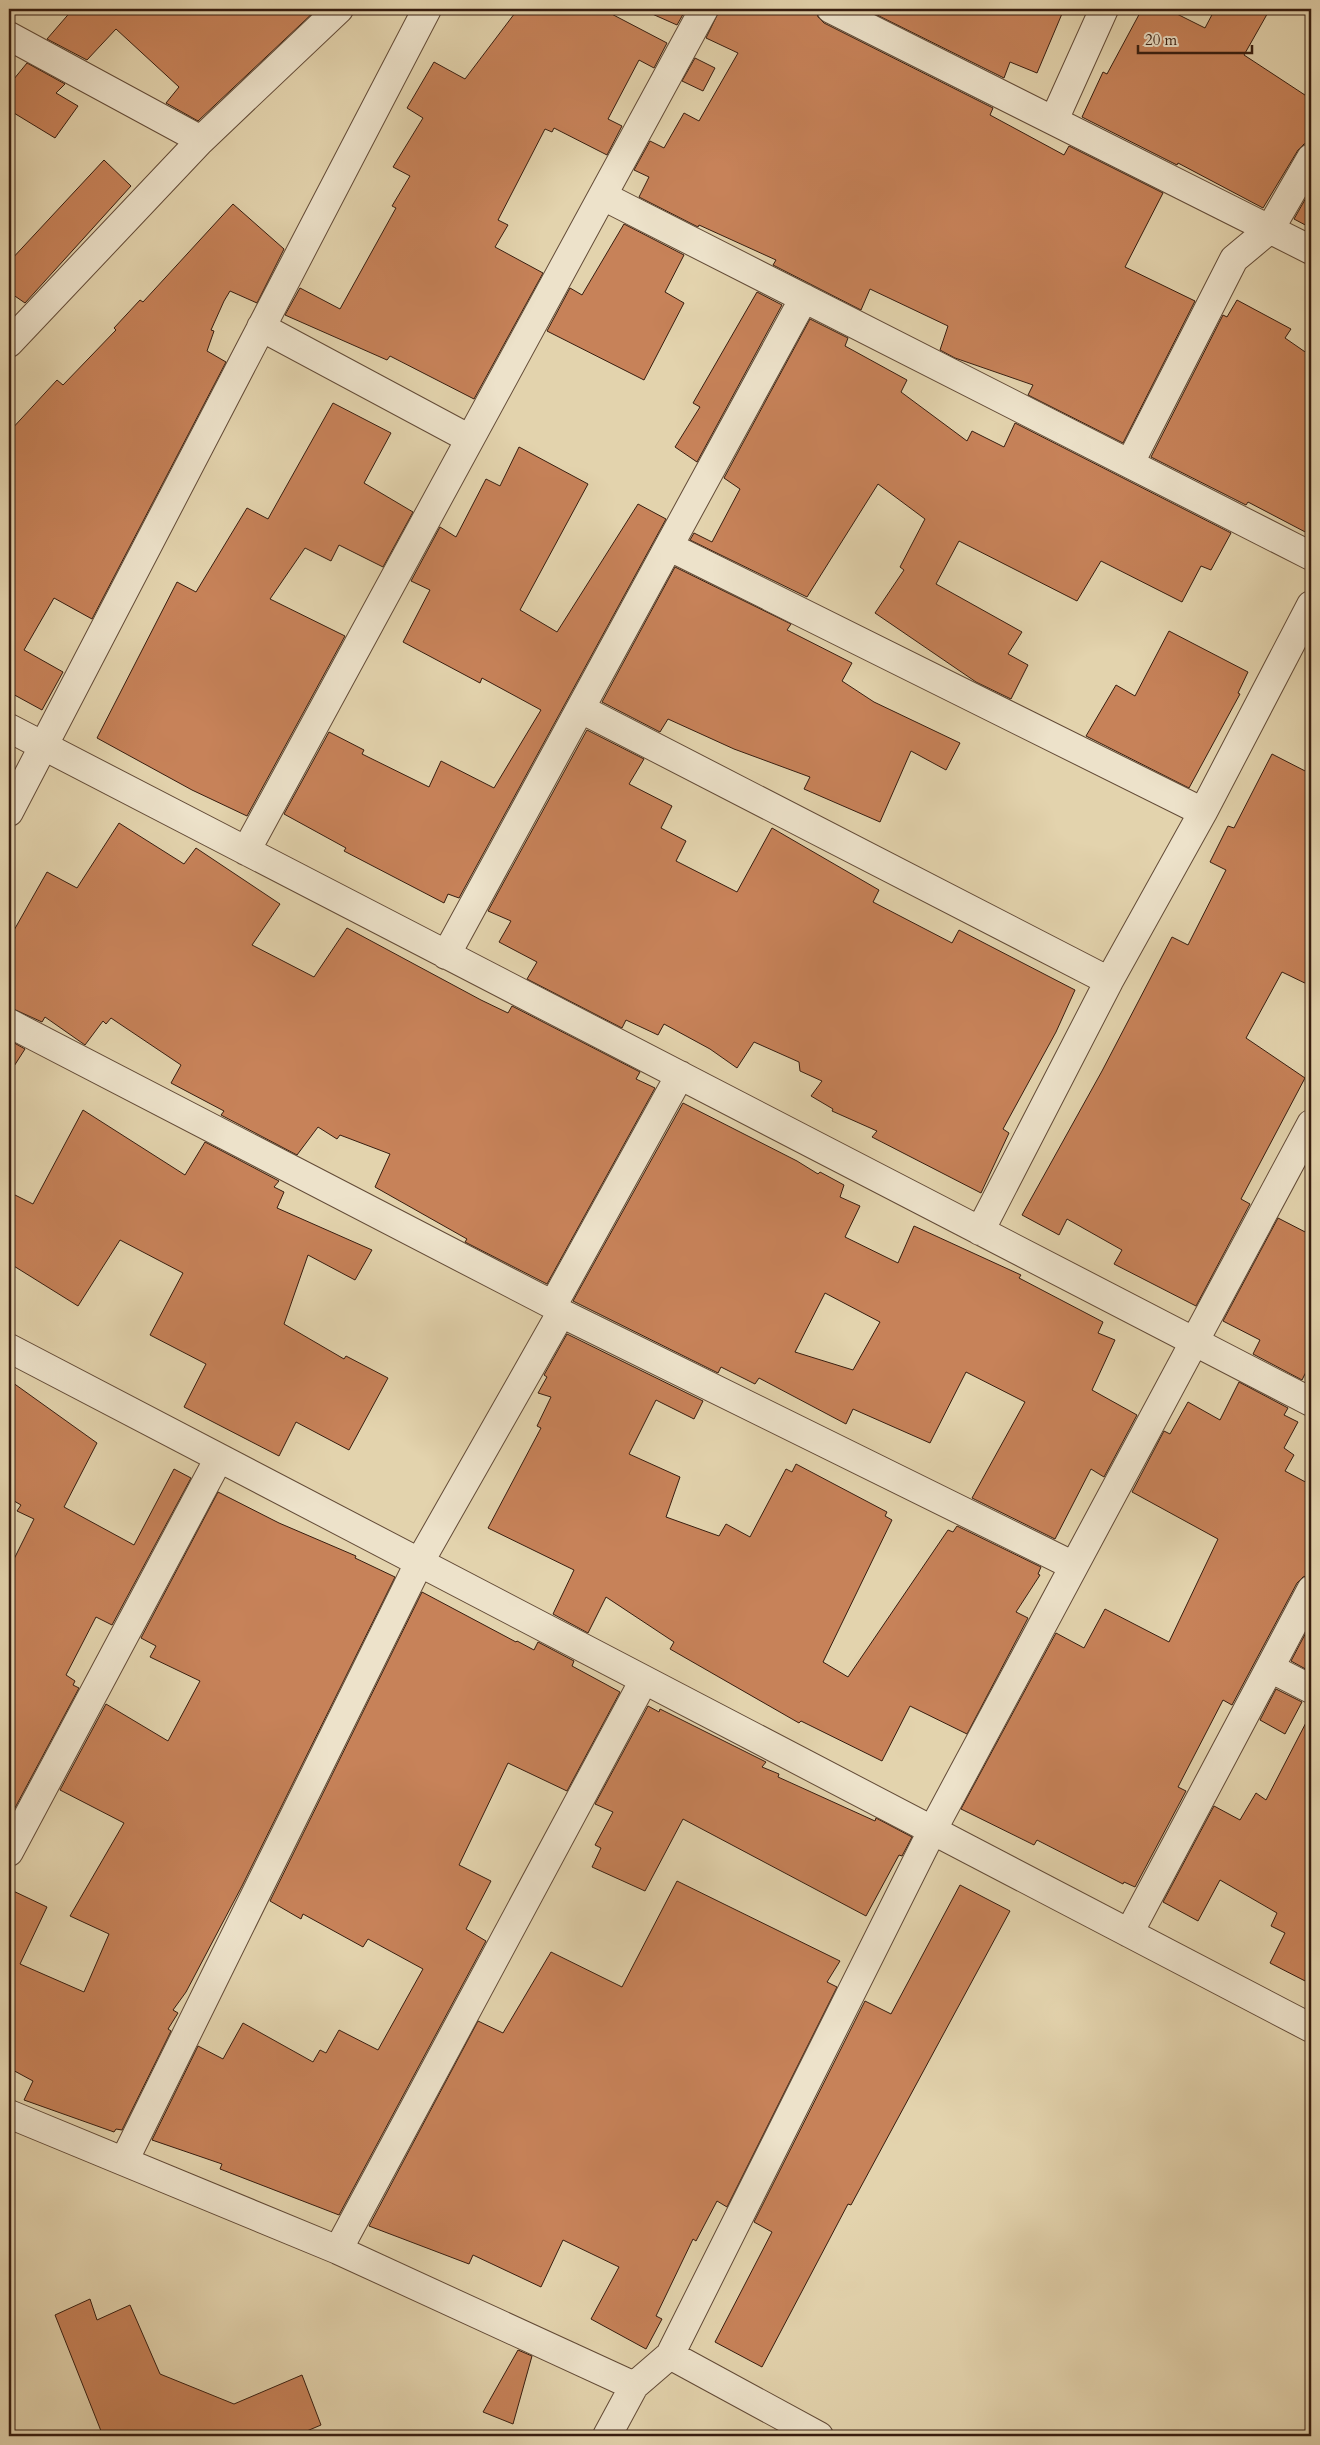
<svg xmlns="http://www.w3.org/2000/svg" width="1320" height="2445" font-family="Cardo,serif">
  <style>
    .building { fill: #c78259; stroke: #381e10; fill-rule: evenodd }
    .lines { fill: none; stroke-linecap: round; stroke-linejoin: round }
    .street-casing { stroke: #634b37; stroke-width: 30 }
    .street { stroke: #ede2ca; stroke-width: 28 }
  </style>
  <rect width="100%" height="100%" fill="#e3d3ad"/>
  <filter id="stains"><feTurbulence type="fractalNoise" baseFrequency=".004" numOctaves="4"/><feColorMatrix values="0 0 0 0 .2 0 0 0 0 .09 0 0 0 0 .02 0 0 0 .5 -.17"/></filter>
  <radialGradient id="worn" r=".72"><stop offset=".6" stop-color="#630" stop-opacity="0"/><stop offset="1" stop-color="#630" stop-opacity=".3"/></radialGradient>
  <path class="building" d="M73,9H317L198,121L166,103L179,87L116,29L87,60L47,39Z
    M518,9H602L667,43L654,68L639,60L608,119L622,126L607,155L554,128L552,132L545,129L498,220L508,225L495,247L543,273L474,399L390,356L387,360L285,315L300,288L340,309L396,208L392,206L410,176L393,167L423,118L407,108L434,62L465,79Z
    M641,9H686L677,25Z
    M720,9H816L818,17L824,23L993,108L990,115L1064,155L1069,146L1163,193L1125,267L1195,301L1123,443L1028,395L1033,385L955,358L940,350L948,326L870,289L861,310L773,265L776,260L699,225L698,227L639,197L649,177L634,170L650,141L664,148L684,113L699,121L738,53L706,38Z
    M865,9H1064L1037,73L1010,62L1004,78Z
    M1142,9H1167L1205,28L1215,9H1270L1244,55L1311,99V142L1304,144L1298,150L1263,208L1178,163L1177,165L1082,117L1103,72L1107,74Z
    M695,58L715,68L703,91L682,81Z
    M27,63L65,84L56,93L78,106L55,138L9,110V85Z
    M104,160L131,186L25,303L9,292V262Z
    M1311,189V228L1294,219Z
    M233,204L284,249L257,303L230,291L224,301L211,330L214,331L207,351L226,362L92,619L54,598L24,650L63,672L42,710L9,692V432L57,380L63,385L116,330L114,328L140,300L143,302Z
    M624,224L684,255L665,292L684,303L644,380L547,331L570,288L582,295Z
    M757,292L782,305L697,462L675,447L700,407L693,403Z
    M1237,300L1291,329L1285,338L1311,356V535L1248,502L1246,505L1151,457L1223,315L1227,317Z
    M810,319L848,338L845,346L907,380L901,392L967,441L972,431L1004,447L1015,423L1231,533L1211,570L1201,566L1182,602L1101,561L1077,601L959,541L936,584L1022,632L1008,654L1028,665L1011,699L976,682L875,613L904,570L900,567L925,519L878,484L807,597L690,540L694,533L712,542L740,489L724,478Z
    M333,403L391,433L364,483L413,512L383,567L339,545L331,561L305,548L270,599L345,636L247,816L192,790L97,738L177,582L196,592L247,508L268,519Z
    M519,447L588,484L520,610L557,632L638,504L666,519L459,898L448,894L444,903L344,851L346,848L284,814L329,732L364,750L362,754L429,787L441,761L494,788L541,710L482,678L480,683L403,642L430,590L411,581L440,527L456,537L486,479L500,486Z
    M675,567L791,624L787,630L852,663L842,681L874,702L960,743L946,770L911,751L880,822L804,789L810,777L734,749L668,719L660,732L602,702Z
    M1169,631L1248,672L1238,693L1240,694L1189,788L1086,736L1116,685L1135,696Z
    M587,730L644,759L629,784L672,806L661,828L686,841L676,861L737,892L772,828L879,890L873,902L952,943L959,930L1075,990L1056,1032L1003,1129L1009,1133L981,1193L872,1137L877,1131L832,1111L833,1109L811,1096L822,1081L800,1071L799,1062L754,1042L737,1068L710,1049L664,1024L658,1035L626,1020L622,1028L527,979L537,962L499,942L511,921L488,911Z
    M1272,754L1311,774V986L1282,972L1246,1038L1305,1078L1241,1199L1250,1204L1196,1306L1114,1264L1122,1250L1067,1219L1059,1235L1022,1215L1102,1071L1172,937L1188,945L1226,870L1210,862L1228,826L1234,828Z
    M119,823L184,864L196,848L280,904L252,945L314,977L347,928L481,1000L508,1013L512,1006L640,1072L636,1079L655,1088L547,1284L465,1242L467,1239L375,1187L390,1154L340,1135L337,1139L318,1127L297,1155L221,1115L224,1111L171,1083L181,1065L111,1018L106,1024L103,1021L85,1045L45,1017L42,1022L9,1007V939L47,872L77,888Z
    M9,1040L25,1049L9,1074Z
    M683,1103L797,1161L818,1174L820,1172L844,1185L840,1197L860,1206L845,1237L898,1263L914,1226L1021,1275L1019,1278L1103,1322L1098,1333L1115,1340L1092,1390L1137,1415L1104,1477L1091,1469L1055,1539L972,1498L1025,1402L966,1372L930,1443L853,1409L846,1424L759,1378L755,1384L721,1367L718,1373L573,1301ZM825,1293L880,1322L853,1370L795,1352Z
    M83,1110L185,1175L205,1142L279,1181L274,1187L284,1192L277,1208L372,1250L355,1280L308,1255L284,1324L344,1359L346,1356L388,1378L349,1450L296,1422L279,1456L184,1407L206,1364L150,1335L183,1273L120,1240L78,1306L9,1263V1192L33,1204Z
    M1278,1218L1311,1235V1362L1302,1380L1253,1354L1260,1340L1223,1321Z
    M567,1334L703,1401L694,1419L656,1400L629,1454L680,1477L666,1517L719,1536L726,1524L750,1537L786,1469L792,1472L796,1464L887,1512L885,1516L892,1520L823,1662L848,1677L948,1530L953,1532L957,1526L1041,1567L1038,1574L1040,1575L1016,1612L1028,1618L967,1734L910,1706L882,1761L801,1721L799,1723L670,1649L674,1642L606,1597L588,1633L553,1614L574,1570L488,1528L541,1428L537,1426L551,1397L538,1393L547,1377L544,1375Z
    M9,1380L97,1443L64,1507L134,1545L174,1469L191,1478L112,1625L96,1617L66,1675L75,1681L73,1685L79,1688L9,1819V1569L34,1519L17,1511L21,1505L9,1498Z
    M1239,1382L1288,1408L1284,1415L1298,1422L1284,1448L1294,1455L1285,1471L1311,1485V1574L1303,1577L1297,1583L1232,1705L1223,1700L1178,1787L1186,1791L1135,1887L1124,1882L1123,1884L1037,1840L1034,1845L961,1809L1056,1633L1084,1648L1105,1609L1169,1642L1218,1539L1132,1492L1164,1431L1170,1434L1188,1402L1220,1420Z
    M218,1492L279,1523L356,1556L355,1558L395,1577L242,1886L186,1992L173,2010L178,2013L168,2029L171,2031L122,2130L116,2129L114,2132L24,2100L33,2081L9,2068V1889L47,1907L20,1964L84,1992L109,1934L70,1916L124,1823L60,1790L106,1704L168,1741L200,1681L150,1657L156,1646L141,1638Z
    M422,1592L516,1642L517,1641L534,1650L538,1642L574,1661L572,1666L620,1692L567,1791L508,1763L459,1865L491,1881L466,1929L486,1941L339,2215L220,2169L222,2164L152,2140L198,2046L223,2059L243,2023L313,2062L320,2050L326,2053L339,2030L378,2050L423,1969L368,1939L363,1947L303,1914L301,1919L270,1901Z
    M1311,1623V1672L1291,1661Z
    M1276,1689L1302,1702L1285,1734L1260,1720Z
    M648,1706L659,1712L660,1709L766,1762L762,1767L779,1774L778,1777L875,1821L876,1818L912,1837L902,1856L899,1855L866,1916L683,1819L645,1891L592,1867L601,1848L595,1845L613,1812L595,1804Z
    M1311,1713V1984L1270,1963L1285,1933L1271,1926L1277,1913L1220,1880L1198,1921L1163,1902L1214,1806L1240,1820L1256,1793L1266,1800Z
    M677,1881L840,1961L827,1982L837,1987L727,2207L717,2201L696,2241L693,2239L656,2316L662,2319L646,2349L591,2319L619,2267L563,2240L541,2287L473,2255L469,2264L369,2226L478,2021L503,2033L551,1952L622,1987Z
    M960,1885L1010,1911L851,2205L848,2204L762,2367L715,2342L772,2232L754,2222L865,2001L891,2014Z
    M90,2299L97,2320L130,2305L160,2374L234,2404L302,2375L321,2425L295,2436H103L55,2315Z
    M518,2350L532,2356L513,2424L483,2412Z"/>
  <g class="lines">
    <defs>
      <path id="street" d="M831,9L1311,250
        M9,36L201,140
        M1054,120L1104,9
        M603,196L1311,556
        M261,327L470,439
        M9,343L201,140L339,9
        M1130,463L1234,259L1270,229L1311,158
        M670,547L1203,812
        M581,709L1109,981
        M9,728L1311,1402
        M9,812L427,9
        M246,851L704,9
        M446,955L804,298
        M9,1023L553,1305
        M980,1231L1109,981L1203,812L1311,605
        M561,1313L1074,1566
        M9,1348L1311,2028
        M1270,1668L1311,1689
        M9,1852L219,1458
        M1129,1933L1311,1590
        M9,2114L338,2250L634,2386
        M124,2161L419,1563L561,1313L553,1305L680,1075
        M338,2250L644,1680
        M670,2355L819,2436
        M607,2436L634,2386L670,2355L932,1831L1311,1124"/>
    </defs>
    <use href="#street" class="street-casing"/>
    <use href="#street" class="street"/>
  </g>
  <rect width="1320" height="2445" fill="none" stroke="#e3d3ad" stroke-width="30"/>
  <rect x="10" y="10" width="1300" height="2425" fill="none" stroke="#381e10" stroke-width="2.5"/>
  <rect x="15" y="15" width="1290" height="2415" fill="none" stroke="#381e10"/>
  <path d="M1138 45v8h114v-8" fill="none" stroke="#381e10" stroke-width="2.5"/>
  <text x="1145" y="45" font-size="15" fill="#381e10" stroke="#ede2ca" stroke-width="4" paint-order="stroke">20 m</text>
  <rect width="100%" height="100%" filter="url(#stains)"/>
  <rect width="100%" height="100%" fill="url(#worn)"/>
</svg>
